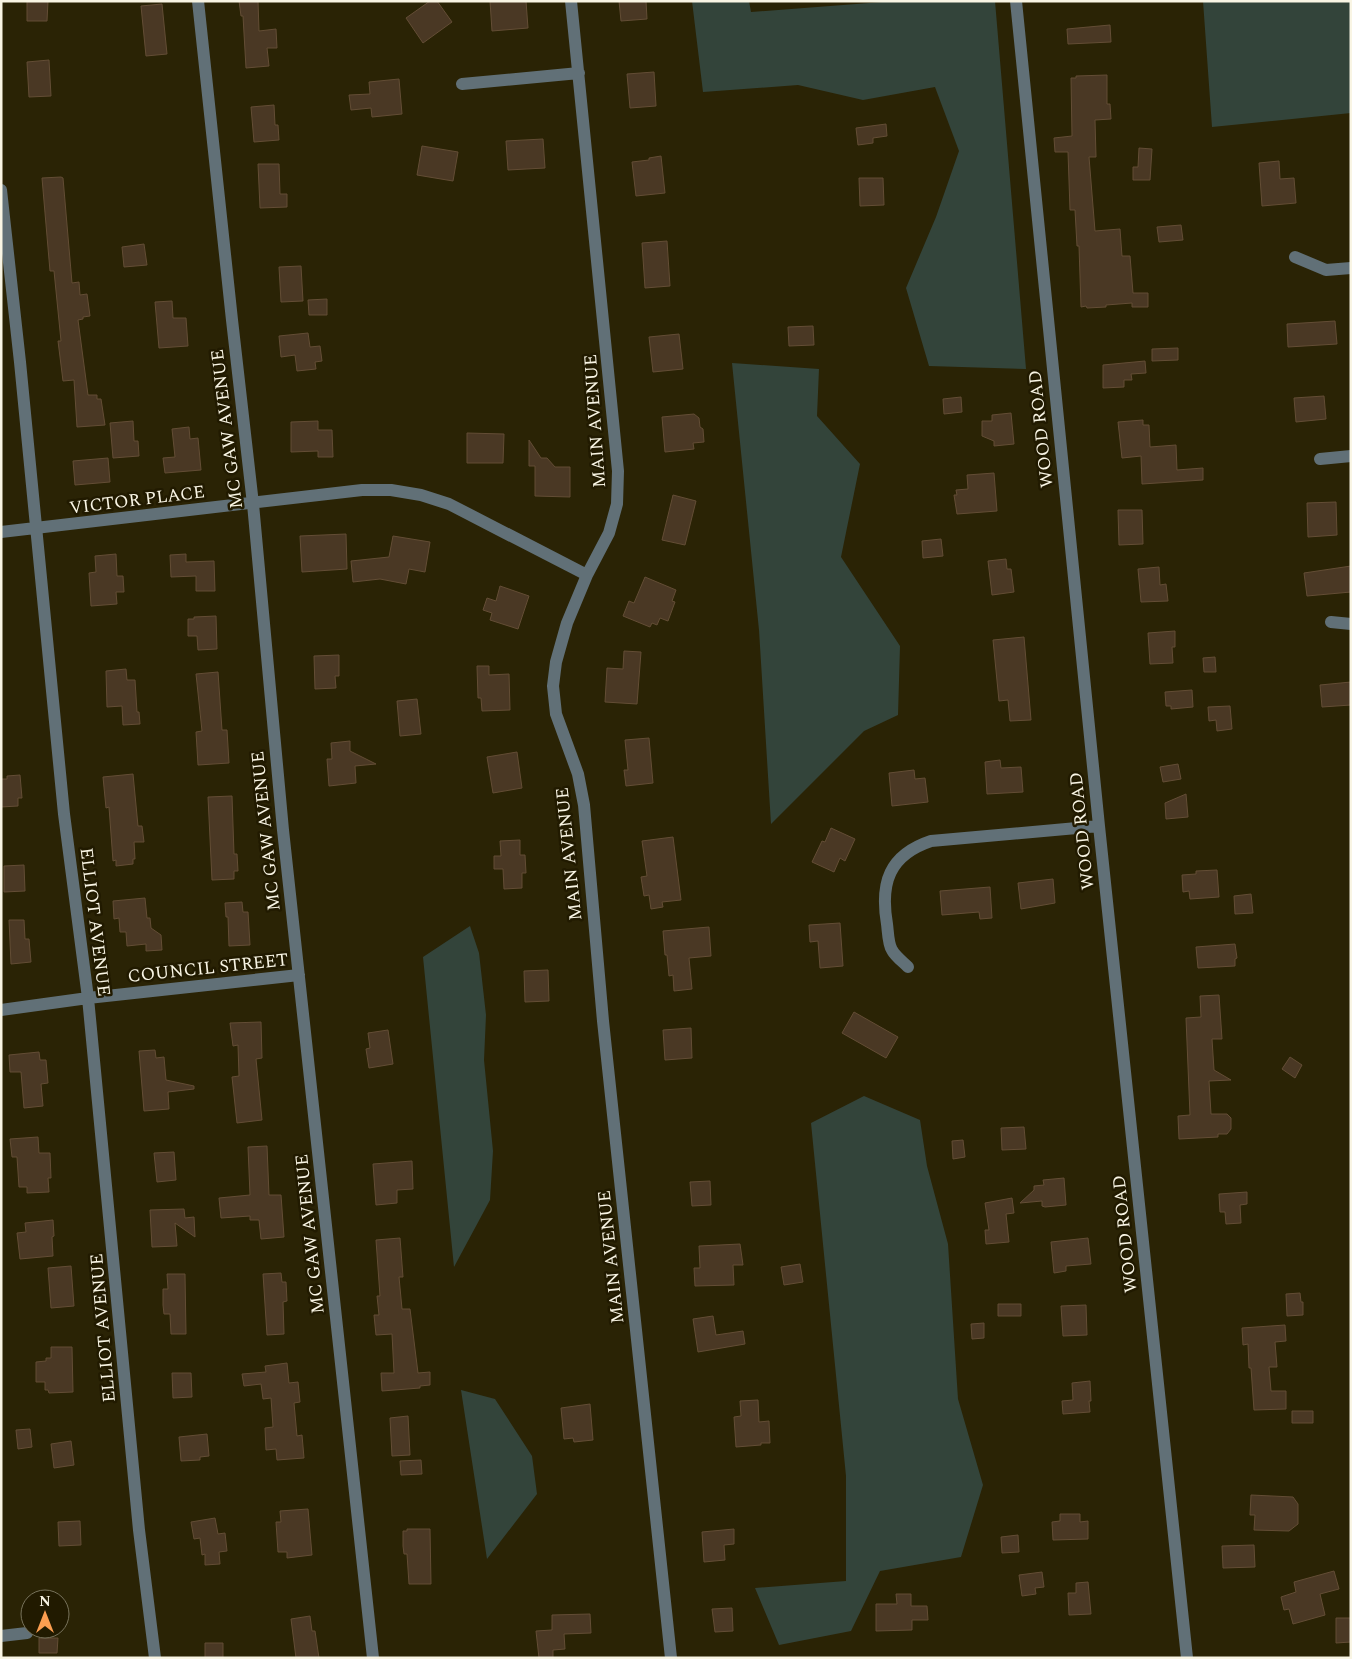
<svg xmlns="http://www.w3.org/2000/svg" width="1352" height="1659" font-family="Spectral,serif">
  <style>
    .green { fill: #33443a }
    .building { fill: #4a3824; stroke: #634d35 }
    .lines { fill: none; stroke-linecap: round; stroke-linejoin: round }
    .minor { stroke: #617077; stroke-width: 12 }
    .labels { text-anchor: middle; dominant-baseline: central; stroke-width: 5; stroke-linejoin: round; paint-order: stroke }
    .street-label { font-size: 18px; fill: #f9f5e4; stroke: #211a00 }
  </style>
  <rect width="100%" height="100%" fill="#2a2305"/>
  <path class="green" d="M692,1H749L751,12L895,1H995L1026,369L929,366L906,288L936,217L959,151L935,87L863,100L798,85L703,92Z
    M1203,1H1351V113L1212,127Z
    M732,363L819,369L817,416L860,464L841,557L900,646L898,715L864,731L771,824L759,630Z
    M470,926L479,953L486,1015L484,1060L493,1151L490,1200L454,1267L423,957Z
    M864,1096L920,1120L927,1166L948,1244L958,1399L983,1485L961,1557L880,1571L851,1631L779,1645L755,1588L846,1581V1476L811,1123Z
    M461,1390L495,1399L532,1456L537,1494L487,1559Z"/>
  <path class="building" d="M27,1H48L47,21H27Z
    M239,1H258L259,31L276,29L277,48H267L269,66L246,68L243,16H241Z
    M430,1H437L452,22L423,43L406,18Z
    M490,1H526L528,28L492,31Z
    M619,1H646L647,19L621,21Z
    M162,4L167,54L146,56L141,6Z
    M1110,25L1111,42L1068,44L1067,29Z
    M49,60L51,96L29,97L27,62Z
    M654,72L656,106L630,108L627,74Z
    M1107,75V104H1110L1111,119L1095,120L1096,157H1089L1095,231L1120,229L1122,256H1130L1133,293H1148V307H1132V303L1106,305V307L1087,308L1086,306L1081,307L1079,246H1077L1075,210H1070L1068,152H1055L1054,138L1072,136L1071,78H1076V76Z
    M399,79L402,114L372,117L371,108L351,110L349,95L370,94L369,82Z
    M274,105L275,125H278L279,140L254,142L251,107Z
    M886,124L887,136L873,138V143L858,145L856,128Z
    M543,139L545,168L508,170L506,141Z
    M422,146L458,152L453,181L417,175Z
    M1139,148L1152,149L1150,180H1133V167H1138Z
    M661,156L665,193L636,196L632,162L649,160V158Z
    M1279,161L1280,179L1294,178L1296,203L1262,206L1259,163Z
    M258,164H279L280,194H287V207L260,208Z
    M61,177L63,178L72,283L79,282L80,295L87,294L90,316L83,317V319L78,320L88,395H97V399H101L105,425L77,427L74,380L63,381L58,341H61L54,271H50L42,178Z
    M859,178H883L884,205L860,206Z
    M1181,225L1183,240L1159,242L1157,227Z
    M667,241L670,286L645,288L642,243Z
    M144,244L147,265L124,267L122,247Z
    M301,266L303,301L281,302L279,267Z
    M327,299V315H309L308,300Z
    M172,301L173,318H186L188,346L159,348L155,302Z
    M1335,321L1337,344L1288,347L1287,324Z
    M813,326L814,345L789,346L788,327Z
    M308,333L310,347L320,346L322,361L315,362L316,369L297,371L295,355L281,357L279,336Z
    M679,334L683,369L653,372L649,337Z
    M1178,348V360L1152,361V349Z
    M1145,361L1146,373L1131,374L1132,380H1124V387L1103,388V365Z
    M1324,396L1326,419L1296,422L1294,398Z
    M961,397L962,412L944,414L943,399Z
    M1011,413L1014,444L994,446V441L982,436V421H992V415Z
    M694,414L699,418L700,427L703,429L704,442L693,443L694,449L665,452L662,417Z
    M1143,420V425H1149L1150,447L1176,445L1177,470L1203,468V480L1142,484L1141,456L1122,458L1118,422Z
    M133,421L134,441H138L139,456L113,458L110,423Z
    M318,421V430H332L333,457H318V451L291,452V422Z
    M189,427L190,439L198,438L201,470L165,473L163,458L175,457L172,429Z
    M467,433L504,434L503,463H467Z
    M529,440L541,458H547L555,467H570V497L535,496V466H529Z
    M108,458L110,482L75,485L73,461Z
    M994,473L997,511L957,514L954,495H957L956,490L968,489L967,475Z
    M673,495L696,501L685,545L662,540Z
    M1336,502L1337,535L1308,537L1307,503Z
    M1118,510H1142L1143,544L1119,545Z
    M346,534L347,569L302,572L300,536Z
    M393,536L430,542L425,572L409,569L406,584L380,579L353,582L351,561L389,557Z
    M941,539L943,556L923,558L922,541Z
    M116,554L117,576H123L124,592H116L117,604L91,606L89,573L96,572L95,556Z
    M186,554V562L214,561L215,591H196V576L171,577L170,555Z
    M1006,559L1007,569H1011L1014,592L992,595L988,561Z
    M1351,566V592L1307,596L1304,573Z
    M1159,567L1160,585L1166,584L1168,601L1141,602L1138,569Z
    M645,577L676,590L672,601L675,602L668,621L660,618L657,625L652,623L650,627L623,616L629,601L634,603Z
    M500,586L529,596L518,629L490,620L492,613L483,610L487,598L496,601Z
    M216,616L217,649L198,650L197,636H188V619H194V617Z
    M1175,631V647H1172L1173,663L1150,664L1148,633Z
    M1024,637L1031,720L1010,721L1008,700L999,701L993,640Z
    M624,651L641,652L637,704L605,702L607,668L623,669Z
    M339,655V676H335L336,688L315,689L314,656Z
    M1215,657L1216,672H1204L1203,658Z
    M477,666H489V675L509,674L510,710L482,711L481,698H478Z
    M126,669L127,680H135L137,712H139L140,724L123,725L122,706L107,707L106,671Z
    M218,672L222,730H227L229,763L198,765L196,732L202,731L196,674Z
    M1351,682V705L1322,707L1320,685Z
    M1192,690L1193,707L1171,709V706H1166L1165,692Z
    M417,699L421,734L400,736L397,701Z
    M1230,706L1232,729L1217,731L1216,720L1209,721L1208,707Z
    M649,738L653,783L626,786L624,770H628L625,740Z
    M350,741V751L376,764L355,766L356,783L329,786L327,759H332L331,743Z
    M517,752L522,788L493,793L487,757Z
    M1000,760L1001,768L1021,767L1023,792L987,794L985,762Z
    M1178,764L1181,779L1163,782L1160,767Z
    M914,770L915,779L925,778L928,802L892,806L889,773Z
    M133,774L138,826H142L144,842H134L135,859H133V864L116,866V860L113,861L109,807L106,808L103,777Z
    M20,775L22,798H18V806L1,807V779H7V776Z
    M1186,794L1188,817L1166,819L1165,803Z
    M232,796L234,854H237L238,871H234V879L212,880L208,797Z
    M831,828L855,839L845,861L840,858L834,872L812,862L822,841L825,842Z
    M673,837L681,900L662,902L663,907L651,909L649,895L644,896L641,877L647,876L642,841Z
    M520,840V855H525L526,873H522V888L504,889L503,869H494V856H501L500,841Z
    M24,865L25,891L4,892V866Z
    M1217,870L1219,897L1190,899L1189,891L1183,892L1182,875L1196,874V871Z
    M1053,879L1055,903L1021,909L1018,883Z
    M990,887L992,918L980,919L979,912L942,915L940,891Z
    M1251,894L1253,913L1235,914L1234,896Z
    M145,898L147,918H150L151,928L161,935L162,950L146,951V944L127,946L126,932H120L119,918L114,919L113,901Z
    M242,902L243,912H248L250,945L229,946L228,917H226L225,903Z
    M9,920H24L25,939H29L31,962L11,964Z
    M840,923L843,966L820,968L818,941L810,942L809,925Z
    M709,927L711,956L689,958L692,989L674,991L673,975L669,976L667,955H665L663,931Z
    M1235,944L1237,958L1235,959V966L1198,968L1196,947Z
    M548,970L549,1001L525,1002L524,971Z
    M1219,995L1222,1039H1212L1214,1070L1231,1080L1209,1081L1211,1114H1227L1231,1118V1129L1227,1134H1218V1137L1179,1139L1178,1116L1190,1115L1186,1018L1201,1017L1200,996Z
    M854,1012L898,1037L886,1058L842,1033Z
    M261,1022L262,1058L256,1059L262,1120L237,1123L232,1077L239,1076L238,1045L233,1046L230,1023Z
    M691,1028L692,1058L665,1060L663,1030Z
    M388,1030L393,1064L369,1068L366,1049L370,1048L368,1033Z
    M155,1050L156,1058L164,1057L166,1080L194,1086V1089L168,1092L169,1109L144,1111L139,1051Z
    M39,1052L40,1060H46L48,1083L41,1084L43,1106L24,1108L21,1072H10L9,1055Z
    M1290,1057L1302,1065L1295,1078L1282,1069Z
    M1024,1127L1026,1149L1002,1150L1001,1128Z
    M38,1137L39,1153H50L51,1178H48L49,1192L27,1193V1187H19L17,1157H12L10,1139Z
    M963,1140L965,1157L953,1159L952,1141Z
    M267,1146L269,1195H281L284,1237L261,1239L259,1220H250V1216L221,1218L219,1198L250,1195L248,1147Z
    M174,1152L176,1180L157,1182L154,1153Z
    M412,1161L413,1189L397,1190V1203L376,1205L373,1164Z
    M1064,1178L1066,1205L1045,1207L1042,1206V1201L1020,1203L1034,1190V1186L1044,1185L1043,1180Z
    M710,1181L711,1205L692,1206L690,1182Z
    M1247,1192V1204L1240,1205L1241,1223L1226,1224L1225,1212H1220L1219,1194Z
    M1012,1198L1014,1213L1006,1214L1009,1242L986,1244L985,1230H989L985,1203Z
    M184,1209L185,1218L194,1217L195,1237L175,1223L177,1246L152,1247L150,1210Z
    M53,1220L54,1236L52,1237L53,1256L20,1259L17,1233L26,1232L25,1223Z
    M400,1238L403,1277H399L402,1309H410L418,1373L430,1372V1385L420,1386V1388L382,1391L381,1373H394L392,1334L376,1335L374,1315H379L377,1296H380L376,1240Z
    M1088,1238L1091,1264L1066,1266V1271L1054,1273L1051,1242Z
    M740,1244L743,1265H733L734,1285L695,1286L694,1268H700L699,1246Z
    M800,1264L803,1282L784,1285L781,1267Z
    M71,1266L74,1306L51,1308L48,1268Z
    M281,1273L282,1282H286L287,1301L283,1302L284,1334L267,1335L263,1274Z
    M167,1274H185L186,1334H171L170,1314H164L163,1305V1289H168Z
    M1300,1293L1301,1302H1303V1315L1287,1316L1286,1294Z
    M998,1304H1021V1316H998Z
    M1086,1305L1087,1335L1063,1336L1061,1306Z
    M713,1316L716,1335L743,1331L745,1344L698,1352L693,1319Z
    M984,1323V1338L972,1339L971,1324Z
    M1285,1325L1286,1341L1275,1342L1277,1367H1269L1271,1391H1286V1409L1254,1410L1251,1368H1249L1248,1344L1243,1345L1242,1328Z
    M51,1347H72L73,1392L49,1393L48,1390H45V1382H36V1362L46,1361V1358H51Z
    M287,1363L289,1383L298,1382L300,1402L294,1403L297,1436L302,1435L304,1458L277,1460L276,1449L266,1450L265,1428L273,1427L271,1398L263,1399L261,1384L244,1386L242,1374L266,1372L265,1366Z
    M172,1373H191L192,1397L173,1398Z
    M1090,1381L1091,1401H1089L1090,1412L1063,1414L1062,1401L1073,1400L1072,1383Z
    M758,1400L759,1422L769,1421L770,1443H761V1445L736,1447L734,1417L741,1416L740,1401Z
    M590,1404L593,1440L574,1442L573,1438L564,1439L561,1408Z
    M1292,1411H1313V1423H1292Z
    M408,1416L410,1455L392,1456L390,1418Z
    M30,1429L32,1447L18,1449L16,1430Z
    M207,1434L209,1456L200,1457V1460L181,1461L179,1437Z
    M71,1441L74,1465L54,1468L51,1444Z
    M421,1460L422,1474L401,1475L400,1461Z
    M1251,1495L1293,1497L1298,1504V1524L1289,1531L1254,1530L1255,1515H1250Z
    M308,1509L312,1555L287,1558V1552H278L276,1522H281L280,1511Z
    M1060,1514H1080V1522L1088,1521V1539L1053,1540L1052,1522L1060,1521Z
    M215,1518L218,1534L225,1533L227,1551L219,1552L220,1564L205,1565V1554L202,1555L200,1538L194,1539L191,1522Z
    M80,1521L81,1545L59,1546L58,1522Z
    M407,1529H430L431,1584H409L407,1554H404L403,1546V1531H407Z
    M734,1529V1544L724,1545L725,1560L704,1562L702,1532Z
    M1018,1535L1019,1552L1002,1553L1001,1537Z
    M1254,1545L1255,1567L1223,1568L1222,1546Z
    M1334,1571L1339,1589L1320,1594L1325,1615L1293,1624L1289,1609L1284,1610L1281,1597L1296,1592L1294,1582Z
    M1042,1572L1044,1587L1035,1588L1036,1594L1022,1596L1019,1575Z
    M1088,1582L1091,1614L1069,1615L1068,1593H1076V1583Z
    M896,1594H911V1606H927L928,1620H912V1630L876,1631V1604H897Z
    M732,1608L733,1631L715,1632L712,1609Z
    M590,1614L591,1633L564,1634L565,1649L553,1650V1658H539L536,1631L552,1630V1615Z
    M310,1616L312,1631H315L319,1658H296L291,1619Z
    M1336,1618H1351V1642L1336,1643Z
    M39,1638H58L57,1653H39Z
    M205,1643H223V1658H205Z"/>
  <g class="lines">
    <path class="minor" d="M198,1L232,320L253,504L283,830L373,1658
      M571,1L618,471L617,504L609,533L587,575L567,623L556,662L553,686L556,714L578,774L584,805L603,1021L671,1658
      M1016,1L1099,826L1187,1658
      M462,84L579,73
      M1,190L20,362L64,814L88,998L139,1530L155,1658
      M1295,257L1326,270L1351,268
      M1320,459L1351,456
      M1,532L362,490H391L421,495L449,504L587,575
      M1331,622L1351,624
      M908,967C903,962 895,956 892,950C888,944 888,931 887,924C880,883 889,855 931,841L1099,826
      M1,1010L88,998L299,975
      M1,1636L27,1633"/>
  </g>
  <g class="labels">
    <g class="street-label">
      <text transform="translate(595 421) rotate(-94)">MAIN AVENUE</text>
      <text transform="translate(227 429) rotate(-97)">MC GAW AVENUE</text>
      <text transform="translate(1041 429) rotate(-96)">WOOD ROAD</text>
      <text transform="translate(137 500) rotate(-7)">VICTOR PLACE</text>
      <text transform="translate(266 831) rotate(-96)">MC GAW AVENUE</text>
      <text transform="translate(1082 831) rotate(-96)">WOOD ROAD</text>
      <text transform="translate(569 854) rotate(-96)">MAIN AVENUE</text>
      <text transform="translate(95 922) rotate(83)">ELLIOT AVENUE</text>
      <text transform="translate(208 968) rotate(-6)">COUNCIL STREET</text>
      <text transform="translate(310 1234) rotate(-96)">MC GAW AVENUE</text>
      <text transform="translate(1125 1234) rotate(-96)">WOOD ROAD</text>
      <text transform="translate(611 1257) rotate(-96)">MAIN AVENUE</text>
      <text transform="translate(103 1328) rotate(-95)">ELLIOT AVENUE</text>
    </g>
  </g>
  <rect width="1352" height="1659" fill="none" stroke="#f9f5e4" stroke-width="5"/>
  <g transform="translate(45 1614)"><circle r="24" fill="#211a00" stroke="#77725b"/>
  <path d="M0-4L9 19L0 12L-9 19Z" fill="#fb9e50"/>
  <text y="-8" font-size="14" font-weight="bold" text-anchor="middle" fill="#f9f5e4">N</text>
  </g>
</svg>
